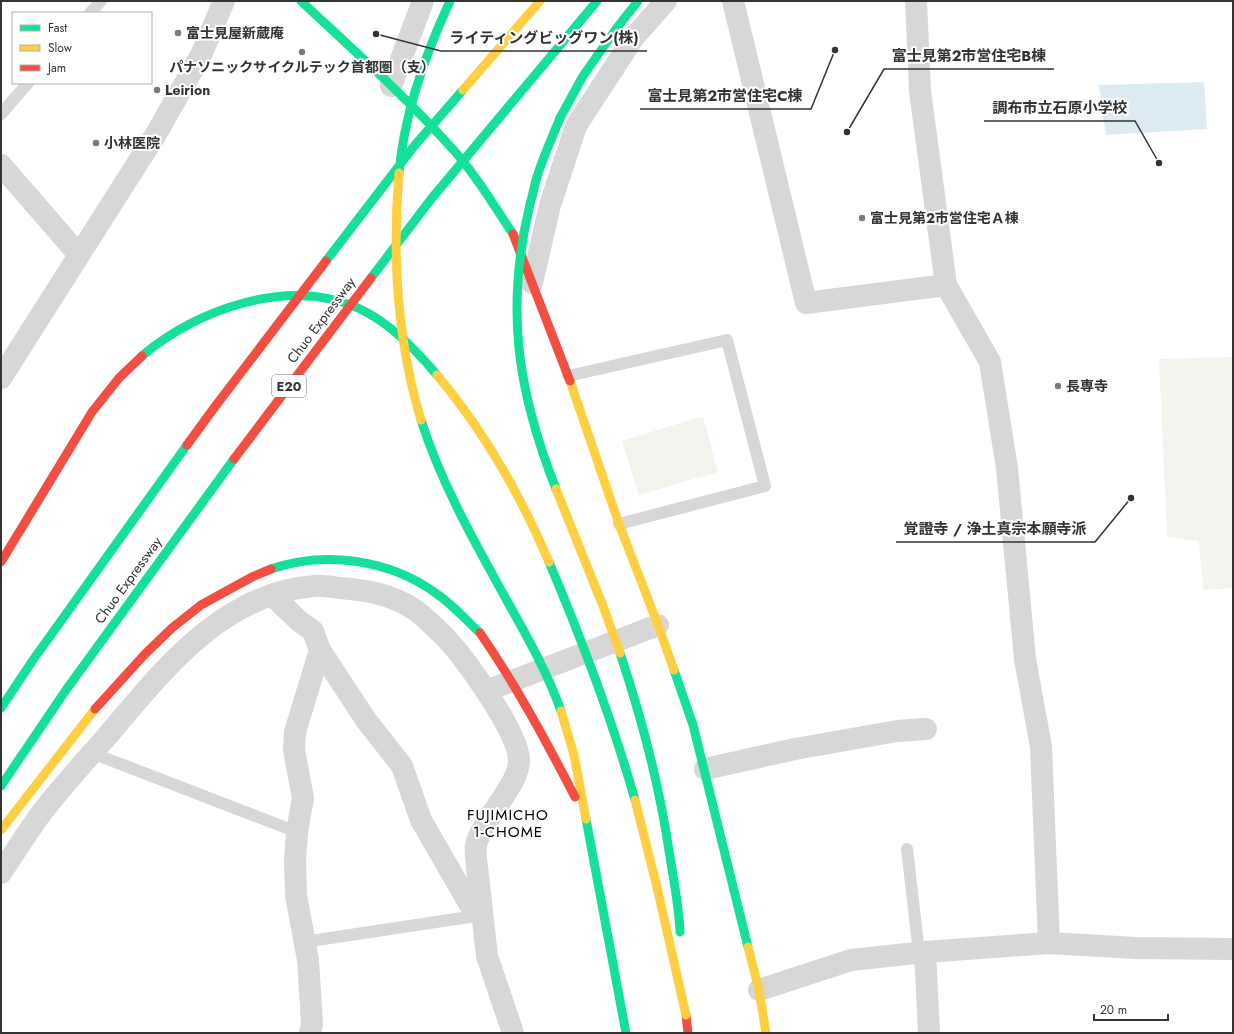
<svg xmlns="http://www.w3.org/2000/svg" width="1234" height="1034" font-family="Jost,'Noto Sans JP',sans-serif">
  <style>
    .green { fill: #f1f5ed }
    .water { fill: #ddebf3 }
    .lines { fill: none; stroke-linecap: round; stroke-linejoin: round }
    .lane { stroke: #d7d7d7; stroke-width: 12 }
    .street { stroke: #d7d7d7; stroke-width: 22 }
    .fast { stroke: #16e098; stroke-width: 9 }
    .slow { stroke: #ffcf43; stroke-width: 9 }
    .jam { stroke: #f24e42; stroke-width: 9 }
    .fast-bridge { stroke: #16e098; stroke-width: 9 }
    .slow-bridge { stroke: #ffcf43; stroke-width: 9 }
    .jam-bridge { stroke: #f24e42; stroke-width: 9 }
    .poi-dot { fill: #7a7a7a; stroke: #fff; stroke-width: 1.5 }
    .labels { text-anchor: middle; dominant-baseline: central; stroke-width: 4; stroke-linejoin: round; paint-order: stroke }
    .shield { fill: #fff; stroke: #707070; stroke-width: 1 }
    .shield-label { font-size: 13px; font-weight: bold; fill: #333 }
    .poi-label { font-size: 14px; font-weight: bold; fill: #333; stroke: #fff; text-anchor: start }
    .street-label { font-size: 14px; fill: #333; stroke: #fff }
    .neighbourhood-label { font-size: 15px; letter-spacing: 1px; fill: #000; stroke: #fff }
    .leader { fill: none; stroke: #333; stroke-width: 1.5 }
    .callout-dot { fill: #333; stroke: #fff; stroke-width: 1.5 }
    .callout-label { font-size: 15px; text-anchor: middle; font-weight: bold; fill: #333; stroke: #fff; stroke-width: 4; stroke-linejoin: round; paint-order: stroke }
  </style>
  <rect width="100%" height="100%" fill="#fff"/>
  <path class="green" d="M1233,357L1232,588L1203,590L1199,541L1167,537L1159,359Z
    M703,416L718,472L639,495L622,441Z"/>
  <path class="water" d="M1204,82L1207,129L1106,135L1099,85Z"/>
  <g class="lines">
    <path class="lane" d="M90,13L101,1
      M1,114L28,83
      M568,376L727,340L765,486L619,524
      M92,753L297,832
      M907,849L919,953
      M304,942L482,915"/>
    <path class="street" d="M733,1L806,303L946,285
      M916,1L920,91L946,285L990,362L1007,468L1025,659L1041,747L1049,943
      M391,86L423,1
      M1,165L79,255
      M532,283L550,205L576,126L634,37L666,1
      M1,378L156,134L201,55L224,1
      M272,595L299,621L313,631L320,650L295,732L294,750L303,798L297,832L295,861L296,895L308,960L312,1024L310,1033
      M320,650L366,720L402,766L421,820L470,905L482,915
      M486,691L658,625
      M705,769L795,749L897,731L926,729
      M1,873C15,852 28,831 43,811C64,784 87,759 109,734C163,670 223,593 314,586C322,585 331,587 339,588C366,590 392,594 415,610C424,616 432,625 440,632C462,653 517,730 519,759C521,783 482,819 476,845C475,849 476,854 476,858L487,956L513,1033
      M925,952L929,1033
      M759,990L851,960L925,952L1049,943L1136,948L1233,949"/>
    <path class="fast" d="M301,1C351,48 403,94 449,145C474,172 493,204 513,234
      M560,118L583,76L616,29L638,1
      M271,569C326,550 391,560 437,594C453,605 466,620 480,633
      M674,670L693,725L748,947
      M586,819L626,1033"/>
    <path class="slow" d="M570,381L619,524L658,625L674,670
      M1,830L95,709
      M748,947L759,990L766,1033"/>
    <path class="jam" d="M513,234L570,381
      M95,709L145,654L172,628L201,605L252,577L271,569
      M686,1015L688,1033"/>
    <path class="fast-bridge" d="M399,173C404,113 425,55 450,1
      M326,261L415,145L463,90
      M371,278L432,198L597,1
      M142,356C197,309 288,277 358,308C389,322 415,349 437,375
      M421,420C441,483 474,541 506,599C526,635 547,671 561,711
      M556,489C517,390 505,308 530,204C533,195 534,186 537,177C543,157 552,138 560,118
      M549,562C582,640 612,719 635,800
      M620,653C642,719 660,788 670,857C674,882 679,907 680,932
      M1,708L33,660L187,445
      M1,786L66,690L234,459"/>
    <path class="slow-bridge" d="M463,90L540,1
      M399,173C392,256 397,340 421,420
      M437,375C484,431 520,494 549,562
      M556,489L603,606L620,653
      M561,711L574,755L586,819
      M635,800L656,883L686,1015"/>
    <path class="jam-bridge" d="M187,445L214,408L326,261
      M234,459L371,278
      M1,562L92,412L119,378L142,356
      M480,633C516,685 546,741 575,797"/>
  </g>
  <g class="poi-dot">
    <circle cx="178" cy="33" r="4"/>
    <circle cx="302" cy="52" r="4"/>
    <circle cx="157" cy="90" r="4"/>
    <circle cx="96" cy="143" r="4"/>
    <circle cx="862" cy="218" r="4"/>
    <circle cx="1058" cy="386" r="4"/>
  </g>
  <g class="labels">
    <rect class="shield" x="272" y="375" width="34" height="22" rx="3"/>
    <g class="shield-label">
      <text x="289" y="386">E20</text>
    </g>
    <g class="poi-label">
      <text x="186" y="33">富士見屋新蔵庵</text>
      <text x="302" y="67" text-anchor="middle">パナソニックサイクルテック首都圏（支）</text>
      <text x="165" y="90">Leirion</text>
      <text x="104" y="143">小林医院</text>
      <text x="870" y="218">富士見第２市営住宅Ａ棟</text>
      <text x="1066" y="386">長専寺</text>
    </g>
    <g class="street-label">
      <text transform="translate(321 320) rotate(-53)">Chuo Expressway</text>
      <text transform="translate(128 580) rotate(-54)">Chuo Expressway</text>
    </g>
    <g class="neighbourhood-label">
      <text x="508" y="815">FUJIMICHO<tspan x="508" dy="17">1-CHOME</tspan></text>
    </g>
  </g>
  <path class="leader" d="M376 34L441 51H647M847 132L884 69H1054M835 50L811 109H640M1159 163L1135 121H984M1131 498L1095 542H896"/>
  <g class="callout-dot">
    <circle cx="376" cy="34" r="4"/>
    <circle cx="847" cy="132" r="4"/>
    <circle cx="835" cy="50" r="4"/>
    <circle cx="1159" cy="163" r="4"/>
    <circle cx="1131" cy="498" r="4"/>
  </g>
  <g class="callout-label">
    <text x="544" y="43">ライティングビッグワン(株)</text>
    <text x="969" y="61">富士見第２市営住宅B棟</text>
    <text x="725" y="101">富士見第２市営住宅C棟</text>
    <text x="1060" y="113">調布市立石原小学校</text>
    <text x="995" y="534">覚證寺 / 浄土真宗本願寺派</text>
  </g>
  <rect width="1234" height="1034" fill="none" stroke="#333333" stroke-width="4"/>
  <rect x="12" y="12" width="140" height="72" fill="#ffffff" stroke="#adadad"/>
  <rect x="20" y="25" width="20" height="6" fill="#16e098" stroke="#adadad"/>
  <text x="48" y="32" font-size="12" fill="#333333">Fast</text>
  <rect x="20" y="45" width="20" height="6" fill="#ffcf43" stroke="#adadad"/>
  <text x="48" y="52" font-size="12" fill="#333333">Slow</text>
  <rect x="20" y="65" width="20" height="6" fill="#f24e42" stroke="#adadad"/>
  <text x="48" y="72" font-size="12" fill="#333333">Jam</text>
  <path d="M1094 1014v6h74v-6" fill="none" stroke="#333333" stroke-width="2"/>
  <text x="1100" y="1014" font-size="12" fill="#333333" stroke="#ffffff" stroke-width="3" paint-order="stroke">20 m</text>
</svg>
